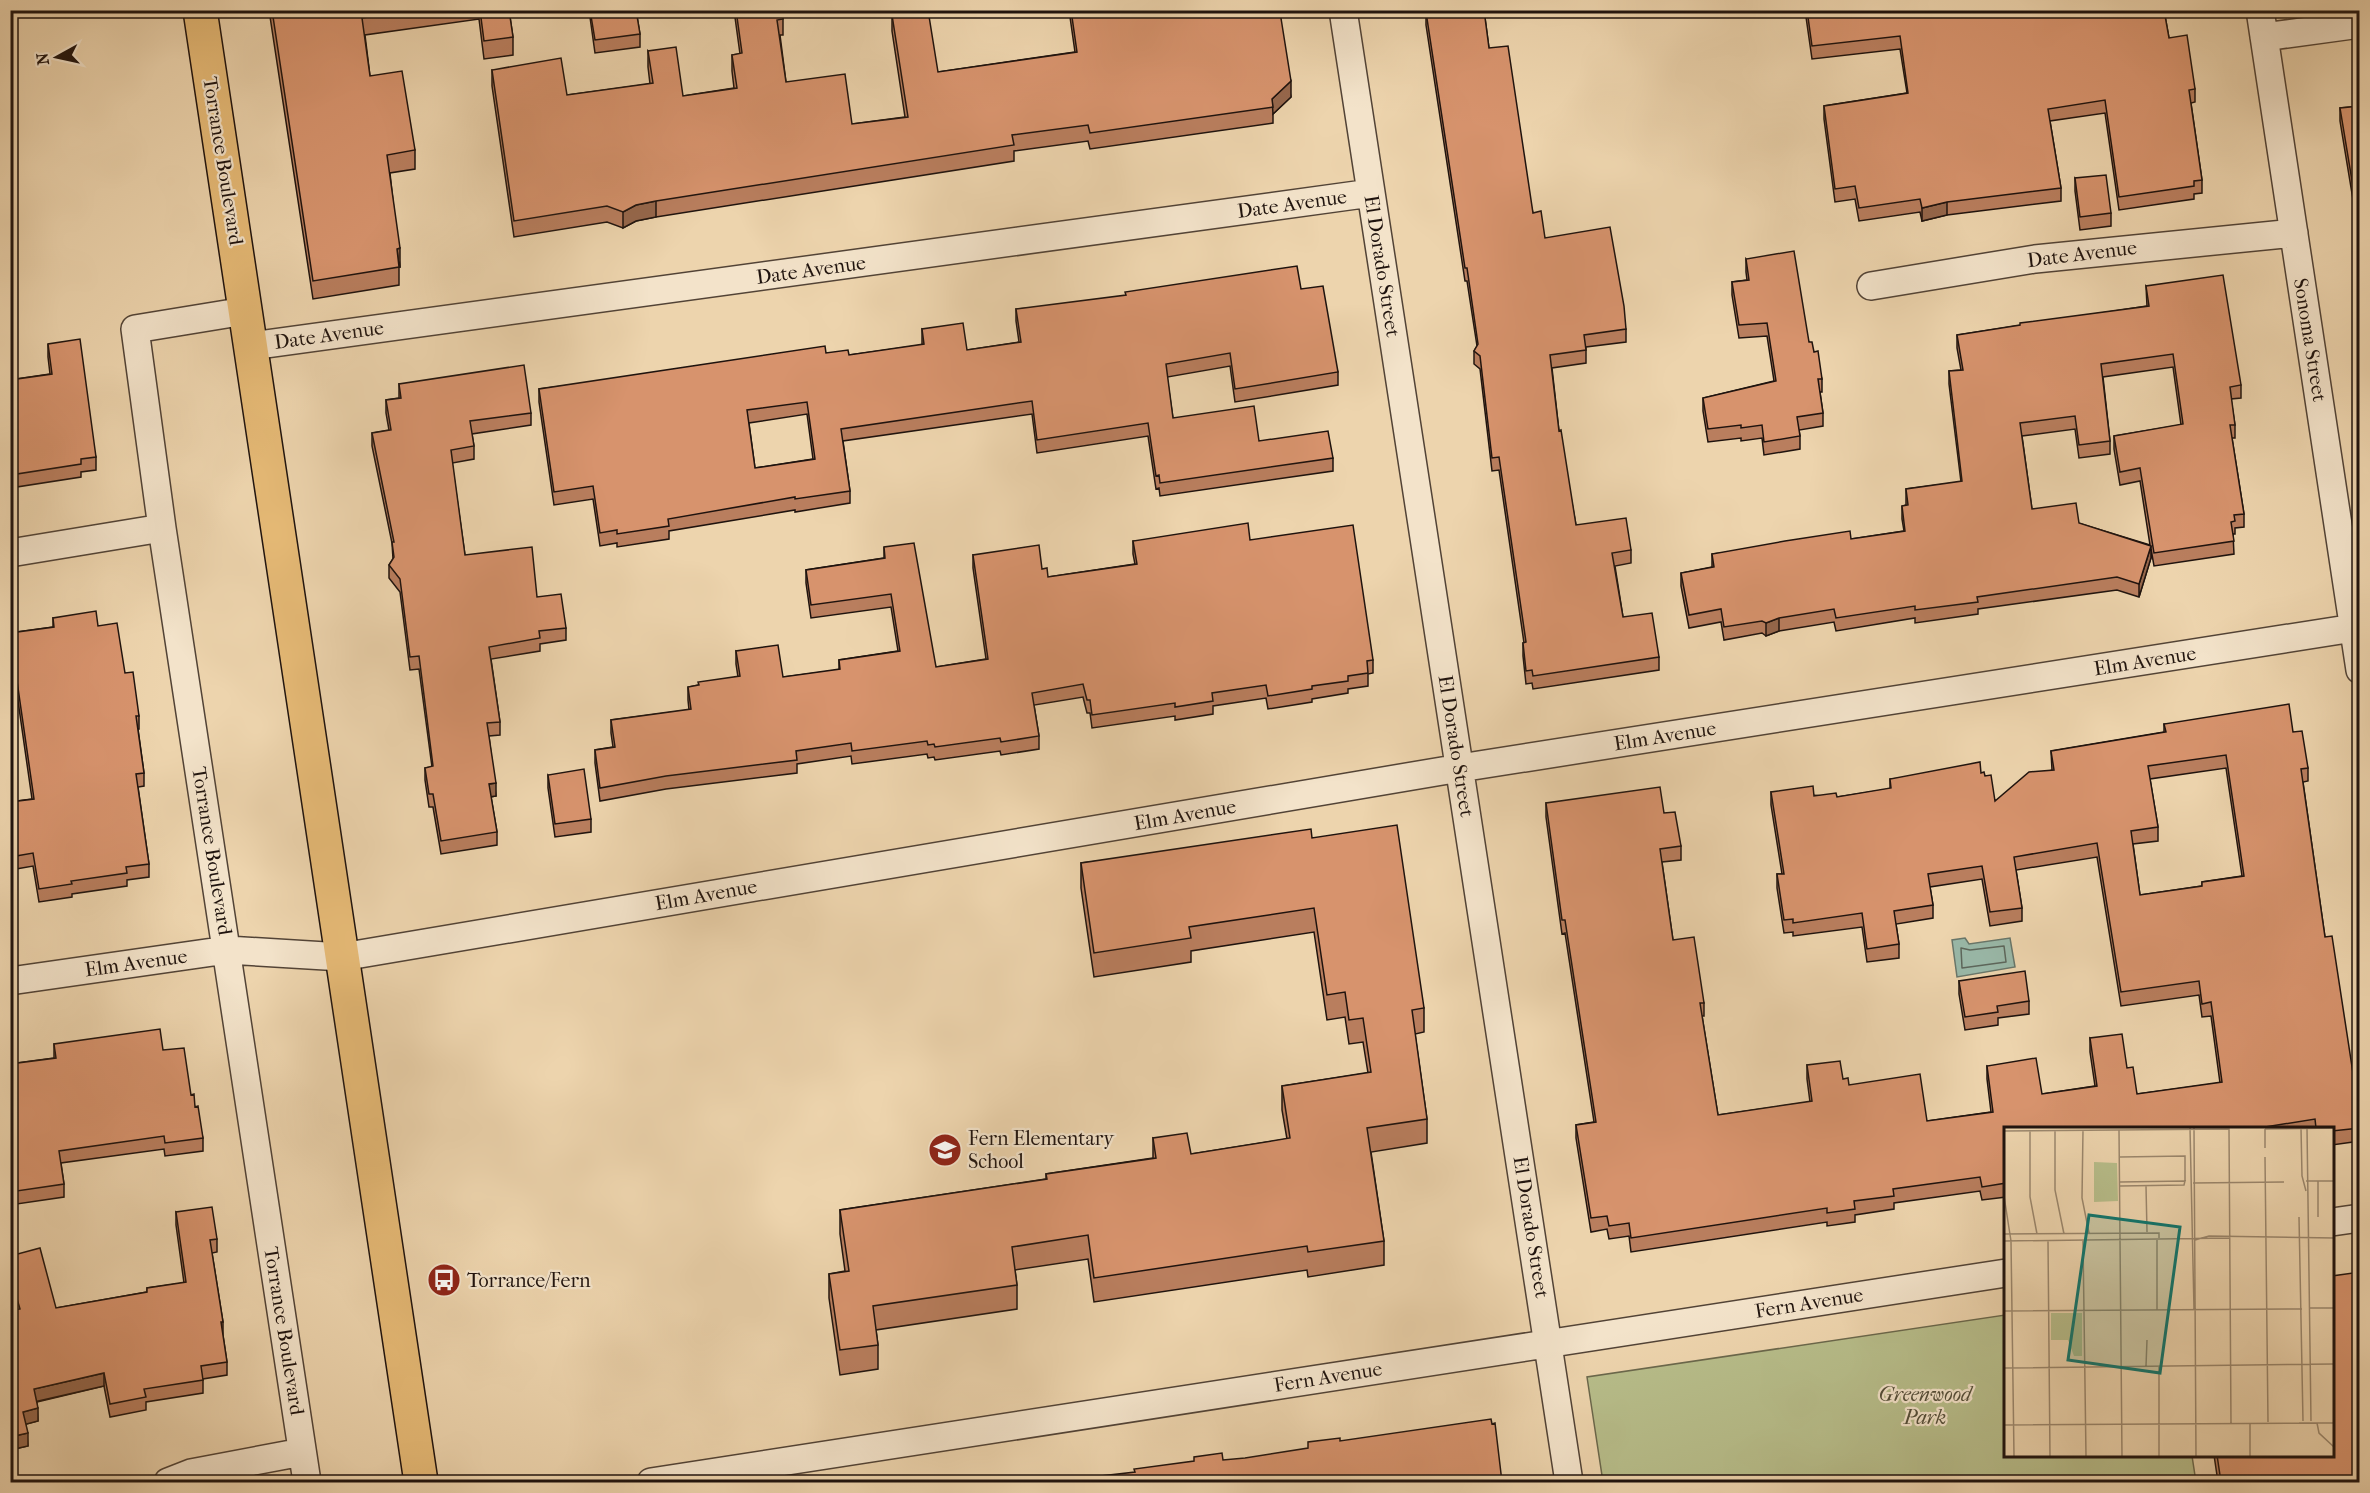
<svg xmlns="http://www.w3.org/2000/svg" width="2370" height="1493" font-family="'IM FELL French Canon',serif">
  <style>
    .green { fill: #b7bd8a; stroke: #6b684c; stroke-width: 1.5 }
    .water { fill: #99b8a8; stroke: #68766a; stroke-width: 1.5 }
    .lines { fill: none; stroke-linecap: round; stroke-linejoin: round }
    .shore { stroke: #5c665b; stroke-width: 1.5 }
    .street-casing { stroke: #524336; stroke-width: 30 }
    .primary-casing { stroke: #1f130e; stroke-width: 36 }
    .street { stroke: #f3e3ca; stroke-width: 27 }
    .primary { stroke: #e6ba76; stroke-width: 33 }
    .wall { fill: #b97e5e; stroke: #1f130e; stroke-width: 1.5; fill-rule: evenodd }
    .shaded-wall { fill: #96674c; stroke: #1f130e; stroke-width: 1.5 }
    .building { fill: #d7936d; stroke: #1f130e; stroke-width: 1.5; fill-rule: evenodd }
    .labels { text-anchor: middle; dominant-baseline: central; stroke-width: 4.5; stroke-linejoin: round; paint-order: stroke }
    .street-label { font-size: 20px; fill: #1f130e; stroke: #f3e3ca }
    .poi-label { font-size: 20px; fill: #1f130e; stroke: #f3e3ca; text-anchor: start }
    .park-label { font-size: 20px; font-style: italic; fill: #544e39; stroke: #f3e3ca }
    .inset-road { fill: none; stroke: #9b876d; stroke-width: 1.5 }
    .view { fill: #0f766e; fill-opacity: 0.15; stroke: #0f766e; stroke-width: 3 }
    .inset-edge { fill: none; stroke: #1f130e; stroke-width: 3 }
  </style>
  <rect width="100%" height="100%" fill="#edd4ad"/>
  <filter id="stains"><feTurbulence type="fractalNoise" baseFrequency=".00333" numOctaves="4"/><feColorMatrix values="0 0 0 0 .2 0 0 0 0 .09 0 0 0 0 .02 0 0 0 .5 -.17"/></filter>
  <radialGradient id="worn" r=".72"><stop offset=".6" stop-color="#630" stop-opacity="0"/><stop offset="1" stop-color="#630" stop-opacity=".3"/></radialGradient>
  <path class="green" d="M2005,1315L2006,1456H2192L2196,1482H1603L1587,1377Z"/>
  <path class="water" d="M1965,938L1969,944L2010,938L2015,967L1957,977L1952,940Z"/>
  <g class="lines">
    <path class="shore" d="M2004,946L2006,962L1962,968L1961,948L1970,950Z"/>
    <defs>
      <path id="street" d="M1343,10L1569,1482
        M2260,10L2360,670
        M2264,37L2360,24
        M1871,286L2035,259L2294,233
        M245,311L135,329L162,528L307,1482
        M251,346L1371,193
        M10,553L162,528
        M10,981L227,950L342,957L1460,768L2360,627
        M2332,1222L2360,1218
        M168,1482L191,1473L302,1452
        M651,1482L2006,1273"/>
      <path id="primary" d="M200,10L421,1482"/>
    </defs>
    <use href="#street" class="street-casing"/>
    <use href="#primary" class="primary-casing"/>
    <use href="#street" class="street"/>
    <use href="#primary" class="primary"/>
  </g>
  <path class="wall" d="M269,10H509L513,37V55L484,59L479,19L365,35L370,76L415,150V169L390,173L400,267H399V285L313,299Z
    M589,10H636L640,34V47L595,53Z
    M734,10H782L783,19V35H780L786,82L852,124L905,117L892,31V15L938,72L1075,52L1069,10H1273L1291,97L1273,114V123L1090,149L1088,141L1014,151V161L656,217L636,221L623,228L607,222L514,237L492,86V70L567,95L650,84L648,67V51L683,96L734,88L732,71V55L740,54Z
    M1431,10H1484L1489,48L1533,213L1545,238L1626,329V342L1586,347V363L1552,368L1559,431L1576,525L1631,550V563L1615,566L1623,617L1659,657V670L1533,689L1532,683L1526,684L1523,656V643H1524L1499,470L1492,471L1480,369L1474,364V351L1477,346L1467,281H1465L1426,25V12L1431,11Z
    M1805,10H2164L2169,38L2195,89V102L2191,103L2202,180V193L2194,194V199L2119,210L2105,113L2050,121L2061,188V201L1947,215L1922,221L1920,212L1859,221L1855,199L1835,202L1824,119V106L1907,93L1900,49L1812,59Z
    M2360,106V242L2340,121V108Z
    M2075,178L2111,213V226L2080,230L2075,191Z
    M1746,259L1809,342L1814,352L1822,379V392H1820L1823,413V426L1799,430L1800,436V449L1764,455L1762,438L1741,441V438L1708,442L1703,411V398L1774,381L1767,336L1739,338L1732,295V282L1747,280L1746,272Z
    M2146,286L2241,385V398L2231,399L2235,425V438H2232L2244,514V527L2235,528V534H2233L2234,554L2154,566L2151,549V558L2139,597L2117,590L1978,609V614L1915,623V618L1836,631L1834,622L1779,631L1766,636L1762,633L1724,640L1721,622L1689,628L1681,586V573L1712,567V554L1851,539L1904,531L1902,519V506L1906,505V489L1961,482L1949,384V371L1961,370L1957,348V335L2147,306ZM2173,367L2181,425L2114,436V449L2120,485L2140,481L2150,545L2032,509L2022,436L2075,429L2079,458L2110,454V441L2103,377Z
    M1301,289L1338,372V385L1235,402L1230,366L1167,377L1173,418L1259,441L1333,458V471L1160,496L1159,488L1156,489L1148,436L1037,453L1032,414L843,441L850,491V503L795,512V510L669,531V539L617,547V543L600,546L593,499L554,505L539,402V389L826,353L849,355L922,345V329L967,350L1019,342L1016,321V309ZM807,414L813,459L755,468L749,423Z
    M48,344L96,457V470L81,472V477L10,488V380L50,374L48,357Z
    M399,384L531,413V425L472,434L474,446V459L452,463L465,555L537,597L566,628V640L540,644V651L491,659L500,722V735L489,736L496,796L491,797L497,832V845L441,854L433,807H429L425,780V768L432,767L419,669L410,670L400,592L389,578V565L393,559L392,543L372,446V433L389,430L386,413V400L399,398Z
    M1250,540L1373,660V673L1368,674V686L1348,689V693L1312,699V702L1268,709L1266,698L1213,706V714L1175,720V716L1092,728L1090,713H1087L1083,697L1034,705L1039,736V749L1001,755L1000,751L935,760L934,757L928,758L927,754L852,764L851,756L797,764V773L666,789L600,801L595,763V750L613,747L611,733V720L689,710L688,700V687L738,677L736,664V651L783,677L839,670V660L898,651L891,607L811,618L806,583V570L884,558V547L936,667L986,659L973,568V555L1042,569L1048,577L1135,564L1133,554V541Z
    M53,618L98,626L125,673L139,716V729H138L144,773V786L138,787L149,864V877L127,880V886L72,894V897L39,902L33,866L10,870V802L32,799L17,694L10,695V633L53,627Z
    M2164,724L2293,732L2308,768V781L2303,782L2325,937L2360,1119V1141L2332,1145V1128H2006V1197L1982,1200L1980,1191L1894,1203V1209L1855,1215V1222L1827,1226V1222L1631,1252L1629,1236L1609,1239L1607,1229L1591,1232L1576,1138V1125L1594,1122L1565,933L1562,934L1546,817V803L1664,813L1681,846V860L1662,862L1673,940L1704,1003V1016H1702L1718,1115L1810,1102L1807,1079V1065L1843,1079L1849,1085L1927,1121L1991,1112L1987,1079V1066L2042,1094L2095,1086L2090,1052V1038L2127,1068L2137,1094L2220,1083L2211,1016L2202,1017L2199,995L2121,1006L2097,857L2016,870L2022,908V921L1990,926L1982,879L1930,887L1933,905V918L1896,924L1899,944V958L1867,962L1862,927L1793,936V932L1784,933L1777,888V874H1782L1771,805V792L1837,797L1890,789V779L1981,773L1985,776L1995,801L2052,770L2051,751L2164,732ZM2226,768L2242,876L2202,882V886L2140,895L2133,844L2158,841V827L2150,779Z
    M548,775L591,819V832L555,837L548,788Z
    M1312,838L1424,1008V1032L1415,1034L1427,1119V1143L1371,1152L1384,1241V1265L1308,1277L1307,1270L1094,1302L1088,1259L1015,1270L1017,1285V1309L876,1330L878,1345V1369L840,1375L829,1298V1274L845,1271L840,1234V1210L1046,1179V1174L1153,1158V1138L1191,1154L1287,1139L1282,1110V1086L1368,1073L1363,1042L1349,1044L1345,1017L1327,1020L1314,932L1191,951V962L1094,977L1081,888V863Z
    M1959,981L2029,1001V1014L1998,1018V1025L1965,1030L1959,994Z
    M54,1044L163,1050L191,1095L195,1107L203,1138V1151L165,1156L164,1149L61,1163L64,1184V1197L10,1205V1064L54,1058Z
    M176,1212L217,1239V1252L212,1253L223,1322V1335L227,1362V1375L203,1379V1393L146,1402V1410L110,1417L104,1386L37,1402L38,1421L26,1424L28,1446L10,1450V1311L16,1310L10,1288V1256L56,1308L147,1292V1288L184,1283L176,1225Z
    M2214,1455H2332L2360,1482H2218Z"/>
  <path class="shaded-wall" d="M1291,81V97L1273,114L1272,99Z
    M656,201V217L636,221L623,228V212L636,205Z
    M1947,202V215L1922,221V208Z
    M400,248V267H399L397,249Z
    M2151,546V558L2139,597V584Z
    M1779,618V631L1766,636V623Z
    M496,783V796L489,797V784Z
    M104,1373V1386L34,1402V1389Z
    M38,1408V1421L23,1425V1412Z
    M28,1433V1446L10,1450V1437Z"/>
  <path class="building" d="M272,10H411L362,18L370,76L402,71L415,150L387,155L400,248L397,249L399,267L313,281Z
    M480,10H509L513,37L484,41Z
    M590,10H636L640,34L595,40Z
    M736,10H782L783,19L777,20L786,82L845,74L852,124L908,117L892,15L921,10H928L938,72L1077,52L1071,10H1273V13L1280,12L1291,81L1272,99L1273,107L1090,133L1088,125L1012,135L1014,145L656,201L636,205L623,212L607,206L514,221L492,70L561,58L567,95L653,83L648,51L676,47L683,96L737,88L732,55L742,53Z
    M1433,10H1484L1489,48L1508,46L1533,213L1541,211L1545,238L1610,227L1624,306L1626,329L1584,335L1586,350L1550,355L1559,431L1561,430L1576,525L1626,518L1631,550L1612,553L1623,617L1652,613L1659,657L1533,676L1532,670L1526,671L1523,643L1526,642L1499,457L1492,458L1480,356L1474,351L1478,344L1467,268H1465L1426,12Z
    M1807,10H2164L2169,38L2187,35L2195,89L2189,90L2202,180L2194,181V186L2119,197L2105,100L2048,109L2061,188L1947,202L1922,208L1920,199L1859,208L1855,186L1835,189L1824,106L1908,93L1900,36L1812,46Z
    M2360,106V229L2340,108Z
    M2106,175L2111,213L2080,217L2075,178Z
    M1794,251L1809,342H1812L1814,352L1818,351L1822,379H1818L1823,413L1797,417L1800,436L1764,442L1762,425L1741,428V425L1708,429L1703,398L1776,381L1767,323L1739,325L1732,282L1749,280L1746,259Z
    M1297,266L1301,289L1323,286L1338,372L1235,389L1230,353L1166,364L1173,418L1254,406L1259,441L1328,431L1333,458L1160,483L1159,475L1156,476L1148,423L1037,440L1032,401L841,429L850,491L795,499V497L668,519L669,526L617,534V530L600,533L593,486L554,492L539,389L825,346L826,353L848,350L849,355L924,344L922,329L963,323L967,350L1021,342L1016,309L1126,295L1125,292ZM807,402L815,459L755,468L747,410Z
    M2223,275L2241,385L2230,387L2235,425H2230L2244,514L2234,515L2235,521L2231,522L2234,541L2154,553L2140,468L2120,472L2114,436L2183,424L2173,354L2101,364L2110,441L2079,445L2075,416L2020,423L2032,509L2076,503L2079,523L2151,546L2139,584L2117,577L1977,597L1978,602L1915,610V606L1836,618L1834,609L1779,618L1766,623L1762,621L1724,627L1721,609L1689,615L1681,573L1714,567L1712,554L1785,541L1850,531L1851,539L1905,531L1902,506L1908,505L1906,489L1962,481L1949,371L1963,370L1957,335L2020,325V323L2149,306L2146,286Z
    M80,339L96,457L81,459V464L10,475V380L52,374L48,344Z
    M524,365L531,413L470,421L474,446L451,450L465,555L532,547L537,597L561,594L566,628L539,631L540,638L489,647L500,722L487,723L496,783L489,784L497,832L441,841L433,794H429L425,768L433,766L419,656L410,657L400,579L389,565L394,557L392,542H394L372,433L391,430L386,400L401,398L399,384Z
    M1248,523L1250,540L1353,525L1373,660L1367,661L1368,673L1348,676V681L1312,686V689L1268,696L1266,685L1212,693L1213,701L1175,707V703L1092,715L1090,700H1087L1083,684L1032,693L1039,736L1001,742L1000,738L935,747L934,744L928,745L927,741L852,751L851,743L796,751L797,760L666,776L600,788L595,750L615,747L611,720L691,709L688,687L699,685L698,682L740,676L736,651L778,645L783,677L840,669L839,660L900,651L891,594L811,605L806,570L885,558L884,547L914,543L936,667L988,659L973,555L1039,545L1042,569L1047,568L1048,577L1137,564L1133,541Z
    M96,611L98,626L117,623L125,673L133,672L139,716H136L144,773L136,774L149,864L126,867L127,873L71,881L72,884L39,889L33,853L10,857V802L34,799L17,681L10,682V633L54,627L53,618Z
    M2289,704L2293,732L2302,731L2308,768L2301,769L2325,937L2332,936L2360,1119V1128L2332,1131V1128H2316L2315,1119L2259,1128H2006V1183L1982,1187L1980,1177L1893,1189L1894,1196L1854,1201L1855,1209L1827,1213V1208L1631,1238L1629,1223L1609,1226L1607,1216L1591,1218L1576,1125L1596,1122L1565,920H1562L1546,803L1660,787L1664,813L1675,812L1681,846L1660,849L1673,940L1694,937L1704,1003H1700L1718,1115L1812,1101L1807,1065L1840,1061L1843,1079L1848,1078L1849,1085L1920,1074L1927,1121L1993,1112L1987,1066L2036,1058L2042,1094L2097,1086L2090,1038L2122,1034L2127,1068L2133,1067L2137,1094L2222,1082L2211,1002L2202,1004L2199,981L2121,992L2097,843L2014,857L2022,908L1990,912L1982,866L1928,874L1933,905L1894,911L1899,944L1867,949L1862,913L1793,923V919L1784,920L1777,874H1784L1771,792L1813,786L1814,796L1836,793L1837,797L1891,788L1890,779L1980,762L1981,773L1984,772L1985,776L1991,775L1995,801L2029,772L2054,770L2051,751L2166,732L2164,724ZM2226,755L2244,876L2202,882V886L2140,895L2131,831L2158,827L2148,766Z
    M584,769L591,819L555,824L548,775Z
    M1397,825L1424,1008L1412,1010L1427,1119L1367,1128L1384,1241L1308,1252L1307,1246L1094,1278L1088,1235L1012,1247L1017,1285L873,1306L878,1345L840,1350L829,1274L849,1271L840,1210L1047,1179L1046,1174L1156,1158L1153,1138L1187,1133L1191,1154L1290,1138L1282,1086L1371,1072L1363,1018L1349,1020L1345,992L1327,995L1314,908L1189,927L1191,938L1094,953L1081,863L1311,829L1312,838Z
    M2025,971L2029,1001L1997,1006L1998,1012L1965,1017L1959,981Z
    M160,1029L163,1050L184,1048L191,1095L194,1094L195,1107L198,1106L203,1138L165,1143L164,1136L59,1151L64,1184L10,1192V1064L56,1058L54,1044Z
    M212,1207L217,1239L210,1240L223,1322H221L227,1362L201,1366L203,1380L144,1389L146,1397L110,1404L104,1373L34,1389L38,1408L23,1412L28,1433L10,1437V1311L20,1309L10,1275V1256L40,1248L56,1308L147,1292V1288L186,1282L176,1212Z
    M2360,1272V1482H2221L2217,1455H2332V1276Z
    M1491,1419L1492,1424L1495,1423L1502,1482H1048L1135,1472L1134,1469L1194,1461V1457L1222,1453L1223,1460L1245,1458L1308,1448V1442L1340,1438V1441Z"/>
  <defs>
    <symbol id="school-disc" viewBox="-11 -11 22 22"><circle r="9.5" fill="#8f2418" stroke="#f3e3ca"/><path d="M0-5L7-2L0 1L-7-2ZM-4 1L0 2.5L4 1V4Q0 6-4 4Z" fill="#fff"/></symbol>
    <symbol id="bus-disc" viewBox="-11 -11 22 22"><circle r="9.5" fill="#8f2418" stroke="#f3e3ca"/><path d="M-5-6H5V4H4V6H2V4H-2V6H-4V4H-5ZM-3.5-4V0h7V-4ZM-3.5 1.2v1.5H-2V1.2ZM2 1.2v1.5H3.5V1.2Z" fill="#fff"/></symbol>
  </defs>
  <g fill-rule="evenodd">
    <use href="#school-disc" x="926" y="1131" width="38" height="38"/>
    <use href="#bus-disc" x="425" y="1261" width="38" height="38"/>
  </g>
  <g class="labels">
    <g class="street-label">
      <text transform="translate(223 161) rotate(81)">Torrance Boulevard</text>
      <text transform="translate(1292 204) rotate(-8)">Date Avenue</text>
      <text transform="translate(2082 254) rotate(-7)">Date Avenue</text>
      <text transform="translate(1382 266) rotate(81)">El Dorado Street</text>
      <text transform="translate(811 270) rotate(-8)">Date Avenue</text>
      <text transform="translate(329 335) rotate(-8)">Date Avenue</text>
      <text transform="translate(2310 340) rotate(81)">Sonoma Street</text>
      <text transform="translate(2145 661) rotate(-9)">Elm Avenue</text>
      <text transform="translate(1665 736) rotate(-9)">Elm Avenue</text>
      <text transform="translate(1456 746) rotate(81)">El Dorado Street</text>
      <text transform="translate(1185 815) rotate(-10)">Elm Avenue</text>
      <text transform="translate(212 851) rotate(81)">Torrance Boulevard</text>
      <text transform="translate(706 895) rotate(-10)">Elm Avenue</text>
      <text transform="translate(136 963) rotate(-8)">Elm Avenue</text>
      <text transform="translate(1531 1227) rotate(81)">El Dorado Street</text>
      <text transform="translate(1809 1303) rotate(-9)">Fern Avenue</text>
      <text transform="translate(284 1331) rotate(81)">Torrance Boulevard</text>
      <text transform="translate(1328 1377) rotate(-9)">Fern Avenue</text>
    </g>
    <g class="poi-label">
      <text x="968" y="1138">Fern Elementary<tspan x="968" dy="23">School</tspan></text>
      <text x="467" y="1280">Torrance/Fern</text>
    </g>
    <g class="park-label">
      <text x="1925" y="1394">Greenwood<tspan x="1925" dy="23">Park</tspan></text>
    </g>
  </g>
  <g transform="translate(2004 1127)">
    <rect width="330" height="330" fill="#edd4ad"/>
    <path d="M90,35L113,36L114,74L90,75ZM47,186H78V229H70L64,213H47Z" fill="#b7bd8a"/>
    <path class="inset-road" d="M186,1L190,182M190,1L192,329M297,1L298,49L302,64M303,1L307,294M261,2L330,1M261,2V21M26,3V70L33,107M51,3V63L60,107M79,3L78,71L85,106M115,3L118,329M0,4L225,2L227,296M116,30L181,29V54M261,30L264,295M302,54H330M189,56L280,55M116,59L180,58L181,54L116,55M142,59L143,105M0,69L7,114L10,329M295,90L299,294M314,90V54M0,107L155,106V111M191,113L205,109L330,111M0,114L226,111M44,114L46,329M79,114L82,329M306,181H330M153,183V113M0,184L298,182M142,239L143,213M155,239V329M0,241L330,237M295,296H330M313,296L315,306L330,320M246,297V329M0,298L313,296"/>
    <path class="view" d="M85,88L176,100L156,246L64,233Z"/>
    <rect width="330" height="330" class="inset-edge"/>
  </g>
  <rect width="2370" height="1493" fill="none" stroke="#edd4ad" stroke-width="36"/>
  <rect x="12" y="12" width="2346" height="1469" fill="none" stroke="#1f130e" stroke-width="3"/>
  <rect x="18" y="18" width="2334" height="1457" fill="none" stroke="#1f130e" stroke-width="1.5"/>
  <g transform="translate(57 57) rotate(262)" stroke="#f3e3ca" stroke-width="4.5" paint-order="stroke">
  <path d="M0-4.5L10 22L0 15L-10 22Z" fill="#1f130e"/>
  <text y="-9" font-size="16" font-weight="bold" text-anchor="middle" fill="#1f130e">N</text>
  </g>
  <rect width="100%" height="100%" filter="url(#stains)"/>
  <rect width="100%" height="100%" fill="url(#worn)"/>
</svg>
